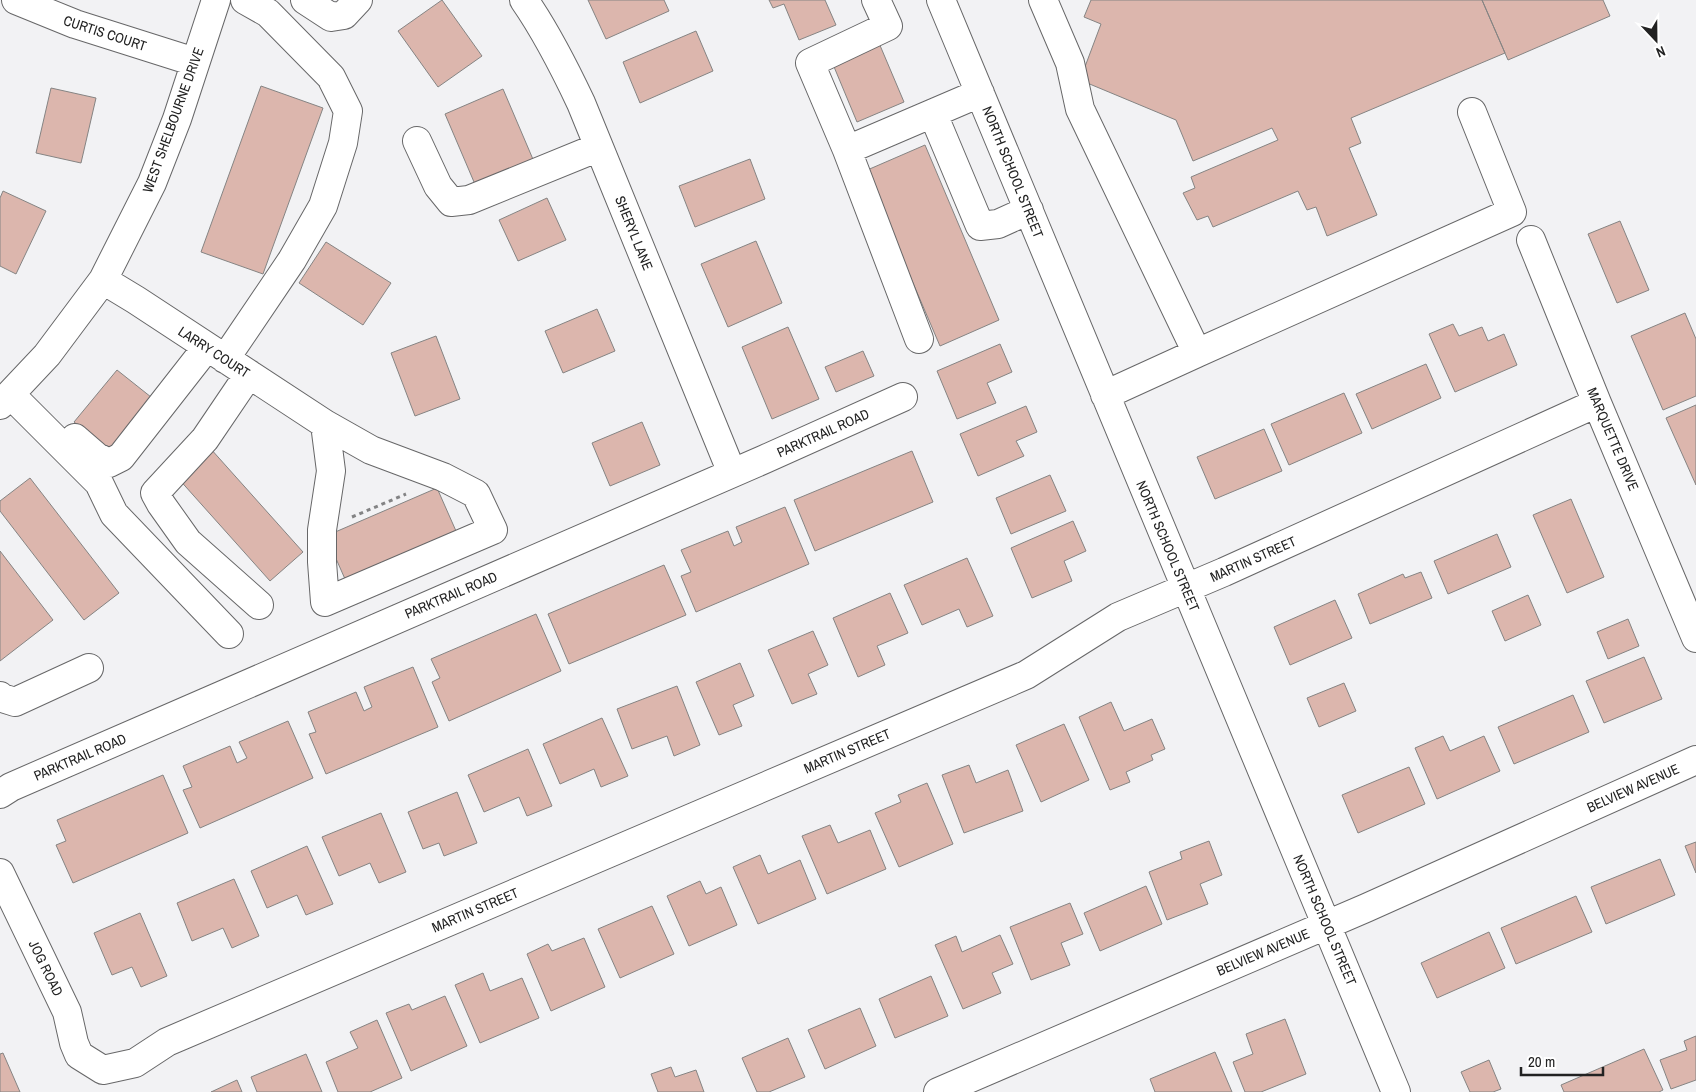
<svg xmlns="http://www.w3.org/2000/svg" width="1696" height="1092" font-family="'Archivo Narrow',sans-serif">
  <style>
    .building { fill: #dcb6ad; stroke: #858483 }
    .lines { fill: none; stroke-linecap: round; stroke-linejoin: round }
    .minor-casing { stroke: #676768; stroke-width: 30 }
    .path { stroke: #838384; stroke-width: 3; stroke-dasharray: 4 4; stroke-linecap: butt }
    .minor { stroke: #fff; stroke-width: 28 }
    .labels { text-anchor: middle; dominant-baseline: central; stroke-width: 4.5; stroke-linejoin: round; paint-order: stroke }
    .street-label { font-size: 14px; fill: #222; stroke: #fff }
  </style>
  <rect width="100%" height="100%" fill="#f2f2f4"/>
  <path class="building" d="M442,0L482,56L438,87L398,31Z
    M588,0H664L669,11L606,39Z
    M769,0H825L836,25L799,40L784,4L773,8Z
    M1091,0H1482L1505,53L1351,118L1361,143L1349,148L1377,215L1327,236L1316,207L1307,210L1298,191L1213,227L1208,216L1197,220L1183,193L1195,188L1191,177L1278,140L1272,128L1193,161L1176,120L1080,80L1101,24L1084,17Z
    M1482,0H1603L1610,16L1508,60Z
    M696,31L713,71L640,103L623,62Z
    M879,43L904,102L857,122L832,62Z
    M261,86L323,108L263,274L201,252Z
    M51,88L96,98L81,163L36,153Z
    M503,89L535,164L477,189L445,114Z
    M925,145L999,320L940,346L865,171Z
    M750,159L765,199L695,227L679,186Z
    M3,191L46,211L16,274L0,266V198Z
    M547,198L566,240L518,261L499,220Z
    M1620,221L1649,290L1617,303L1588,234Z
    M756,241L782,303L728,327L701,264Z
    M326,242L391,283L363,325L299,283Z
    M597,309L615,351L563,373L545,331Z
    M1685,313L1696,339V396L1663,410L1631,336Z
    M1453,324L1459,336L1482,327L1488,341L1504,334L1517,365L1455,392L1429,334Z
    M788,327L819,399L772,419L742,347Z
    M436,336L460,399L415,416L391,353Z
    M1000,344L1012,372L987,383L996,403L957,419L937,371Z
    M863,351L874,376L836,392L825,367Z
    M1426,364L1441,398L1372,429L1356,394Z
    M117,370L156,401L114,454L74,422Z
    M1344,393L1362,433L1289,465L1271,424Z
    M1696,405V485L1666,418Z
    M1026,406L1037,432L1016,441L1024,456L978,476L960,434Z
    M642,422L660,465L610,486L592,443Z
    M1264,429L1282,471L1215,499L1197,457Z
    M210,448L303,552L270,581L177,477Z
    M912,451L933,502L815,551L794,500Z
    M1050,475L1066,511L1011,534L996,498Z
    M30,478L119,593L84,620L0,511V501Z
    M437,488L456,531L345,579L326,536Z
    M1571,499L1604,577L1567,593L1533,515Z
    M785,507L809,564L696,612L681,576L691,572L681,550L728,531L734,546L742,542L736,527Z
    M1073,521L1086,551L1064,561L1072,581L1032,598L1011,548Z
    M1497,534L1511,567L1448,594L1434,561Z
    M0,551L53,620L0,661Z
    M967,558L993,616L967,627L959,609L922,625L904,585Z
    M664,565L686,615L569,664L548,614Z
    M1421,572L1432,598L1370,624L1358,594L1403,574L1405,578Z
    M890,593L908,633L877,646L885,665L858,677L833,618Z
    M1528,595L1541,625L1505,641L1492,611Z
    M1335,600L1352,638L1290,665L1274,627Z
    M536,614L561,671L449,721L432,682L440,678L431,659Z
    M1628,619L1639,646L1608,659L1597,632Z
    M813,631L828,665L808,674L817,694L792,704L768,650Z
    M1644,657L1662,699L1604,723L1586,681Z
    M740,663L754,696L733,705L742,726L719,735L696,682Z
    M413,667L438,727L326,774L309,734L316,732L308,712L356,692L364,711L372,707L364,687Z
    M1344,683L1356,711L1319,727L1307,698Z
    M677,686L700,745L674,756L667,736L632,749L617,709Z
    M1573,695L1589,732L1514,764L1498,727Z
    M1111,702L1124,731L1152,719L1165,749L1151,755L1153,760L1126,772L1130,782L1110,790L1079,717Z
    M602,718L628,776L601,787L594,769L560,784L543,744Z
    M288,721L313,778L200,828L183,790L192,787L183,766L230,746L237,763L247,758L239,742Z
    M1064,724L1089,780L1041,802L1016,745Z
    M1443,736L1450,751L1484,736L1500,771L1437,799L1415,748Z
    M528,749L552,806L527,816L519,797L484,812L468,775Z
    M969,765L976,783L1008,770L1023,811L964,833L942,775Z
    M1409,767L1425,804L1358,833L1342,795Z
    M163,775L188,833L73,883L56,845L66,841L57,820Z
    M927,783L953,844L899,867L875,813L901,802L898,795Z
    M457,792L477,843L444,856L439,843L423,849L408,812Z
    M381,813L406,872L379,883L370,863L339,876L322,837Z
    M830,825L838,843L870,830L886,869L827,894L802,836Z
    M1209,841L1222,875L1200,884L1208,904L1167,920L1149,872L1182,859L1180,852Z
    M1696,842V873L1685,846Z
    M307,846L333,904L306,915L297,895L267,908L251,871Z
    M760,855L768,874L800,860L816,899L758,924L733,867Z
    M1660,859L1675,895L1606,924L1591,887Z
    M234,879L259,936L232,948L223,928L192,941L177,903Z
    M700,881L706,894L721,887L737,925L689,946L667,896Z
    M1146,886L1162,924L1100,951L1084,913Z
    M1576,896L1592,932L1516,964L1501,928Z
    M1070,903L1083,934L1061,943L1070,965L1031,980L1010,927Z
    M652,906L674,954L620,978L598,929Z
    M140,913L167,976L141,987L132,967L112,975L94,933Z
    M1489,932L1505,968L1437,998L1421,963Z
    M1000,935L1013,964L992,973L1001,993L963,1009L935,945L956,936L962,952Z
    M584,938L605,987L551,1011L527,954L548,944L552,951Z
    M483,973L490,991L522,978L539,1018L480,1043L455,985Z
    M931,976L948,1016L895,1038L879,999Z
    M445,996L467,1046L411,1071L386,1013L409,1004L412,1010Z
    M860,1008L876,1046L825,1069L808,1030Z
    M1285,1019L1306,1074L1261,1092H1245L1233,1062L1253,1054L1246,1034Z
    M377,1020L402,1078L370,1092H338L326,1062L358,1048L350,1032Z
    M1696,1036V1080L1671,1089L1660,1060L1687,1050L1684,1041Z
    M788,1038L805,1077L769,1092H757L742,1058Z
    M1644,1049L1663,1090L1659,1092H1564L1561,1085Z
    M1215,1052L1232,1092H1155L1150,1079Z
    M3,1053L20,1092H0V1054Z
    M306,1054L322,1092H257L251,1077Z
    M1489,1060L1501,1089L1493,1092H1470L1461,1072Z
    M671,1067L675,1077L696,1070L704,1092H658L651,1074Z
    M237,1080L242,1092H211Z"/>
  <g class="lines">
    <defs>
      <path id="minor" d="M16,0L75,24L195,62
        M305,0L331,17L344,15L358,0
        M524,0C547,33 564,67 581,103L732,473
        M941,0L1396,1092
        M1043,0L1070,63L1080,109L1197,353L1512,212L1472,112
        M933,114L980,226L998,224L1029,210
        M417,141L438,186L451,202L469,200L599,147
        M847,150L810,63L888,26L876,0
        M1531,240L1597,403L1696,638
        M103,280L136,300L325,424L371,450L443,477L476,494L493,530L325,602L322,562V530L331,471L325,424
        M919,339L847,150L980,93
        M225,359L292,260L323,206L343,143L348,111L331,77L268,13L245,0
        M249,374L205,439L155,493L161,504L188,542L259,605
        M11,395L99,483L114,514L229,634
        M1105,395L1197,353
        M0,405L47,355L103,280L152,183L177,119L216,0
        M75,438L97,457L109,463L121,457L207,347
        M0,696L2,698L15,702L89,668
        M0,794L11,787L765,459L903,397
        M0,873L67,1012L74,1043L79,1055L103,1070L135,1063L167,1042L1026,675L1118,617L1224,572L1597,403
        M938,1092L1366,908L1696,760"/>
    </defs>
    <use href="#minor" class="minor-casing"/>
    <path class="path" d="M352,517L406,494"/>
    <use href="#minor" class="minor"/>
  </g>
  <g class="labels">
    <g class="street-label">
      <text transform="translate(105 33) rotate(18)">CURTIS COURT</text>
      <text transform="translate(173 120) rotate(-70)">WEST SHELBOURNE DRIVE</text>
      <text transform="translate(1013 172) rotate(68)">NORTH SCHOOL STREET</text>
      <text transform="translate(634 233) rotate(68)">SHERYL LANE</text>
      <text transform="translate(214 352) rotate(33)">LARRY COURT</text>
      <text transform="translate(823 433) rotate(-24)">PARKTRAIL ROAD</text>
      <text transform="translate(1613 439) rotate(67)">MARQUETTE DRIVE</text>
      <text transform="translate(1168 546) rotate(67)">NORTH SCHOOL STREET</text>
      <text transform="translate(1253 559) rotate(-24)">MARTIN STREET</text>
      <text transform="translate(451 595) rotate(-23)">PARKTRAIL ROAD</text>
      <text transform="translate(847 751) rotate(-23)">MARTIN STREET</text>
      <text transform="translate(80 757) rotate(-23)">PARKTRAIL ROAD</text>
      <text transform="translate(1633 788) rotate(-24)">BELVIEW AVENUE</text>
      <text transform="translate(475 910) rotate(-23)">MARTIN STREET</text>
      <text transform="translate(1325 920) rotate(67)">NORTH SCHOOL STREET</text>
      <text transform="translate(1263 952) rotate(-23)">BELVIEW AVENUE</text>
      <text transform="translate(46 968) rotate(64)">JOG ROAD</text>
    </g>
  </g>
  <g transform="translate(1656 40) rotate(158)" stroke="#ffffff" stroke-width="4" paint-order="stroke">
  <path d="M0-4L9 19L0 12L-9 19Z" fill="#222222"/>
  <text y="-8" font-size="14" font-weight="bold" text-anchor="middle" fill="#222222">N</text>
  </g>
  <path d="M1521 1067v8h82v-8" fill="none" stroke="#222222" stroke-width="2.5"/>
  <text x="1528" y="1067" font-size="15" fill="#222222" stroke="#ffffff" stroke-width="4" paint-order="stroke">20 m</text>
</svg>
